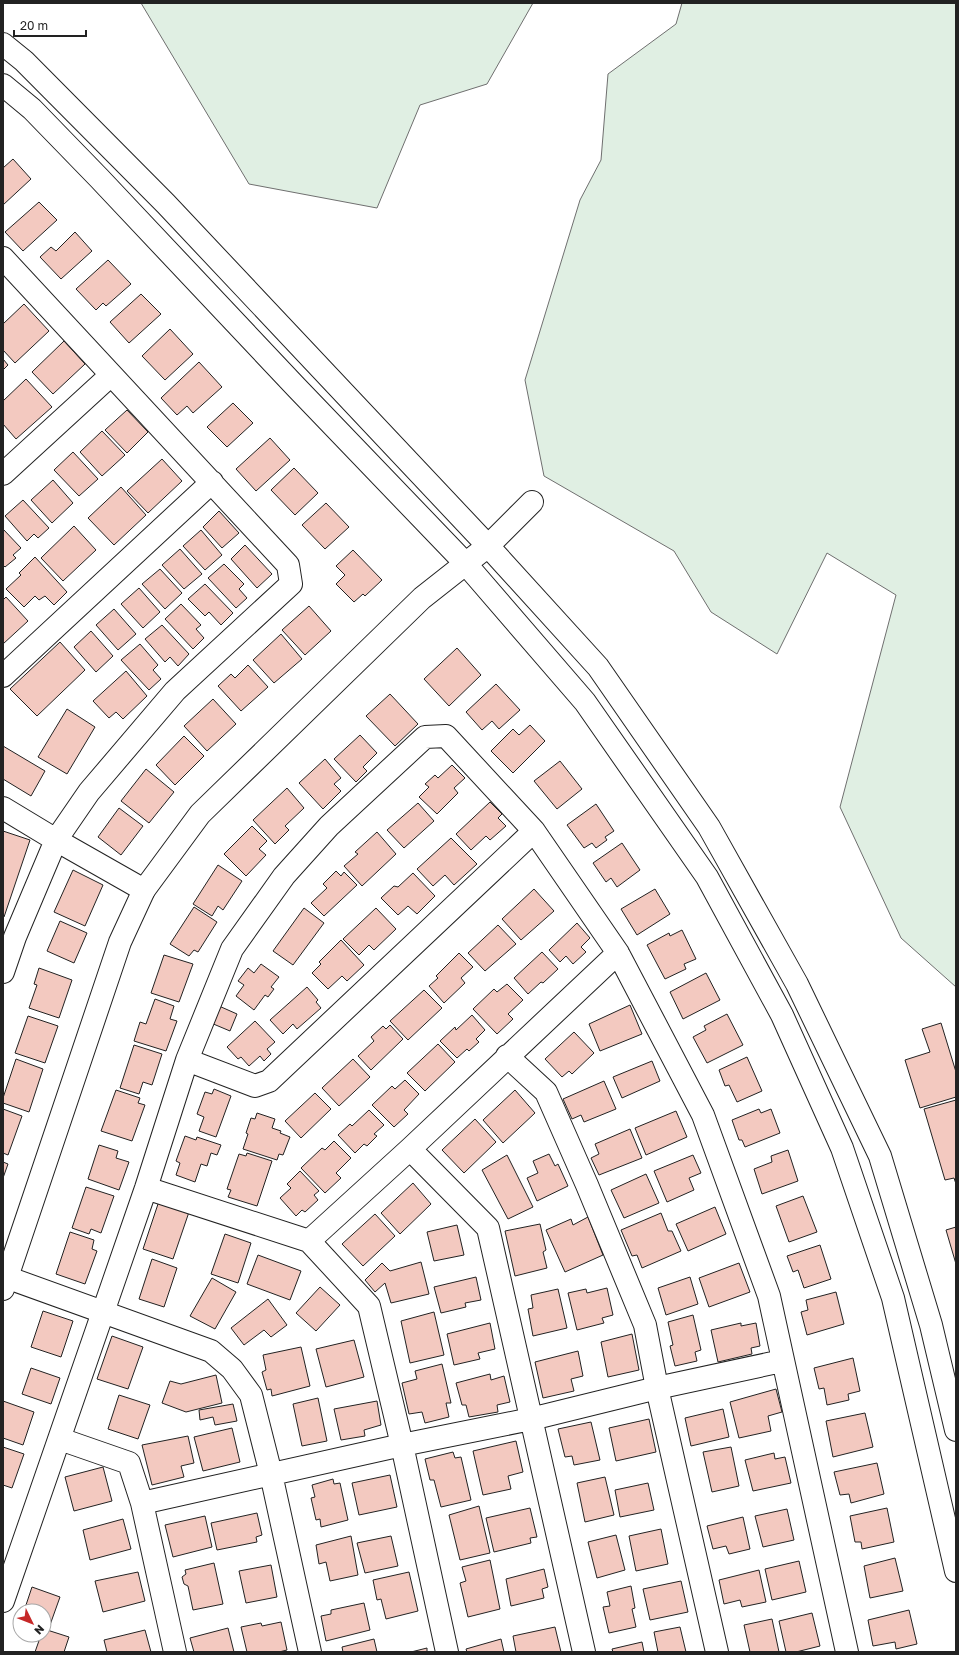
<svg xmlns="http://www.w3.org/2000/svg" width="959" height="1655" font-family="'Golos Text',sans-serif">
  <style>
    .green { fill: #e0efe3; stroke: #6f6f6f }
    .building { fill: #f3c9c0; stroke: #222 }
    .lines { fill: none; stroke-linecap: round; stroke-linejoin: round }
    .street-casing { stroke: #222; stroke-width: 24 }
    .secondary-casing { stroke: #222; stroke-width: 24 }
    .street { stroke: #fff; stroke-width: 22 }
    .secondary { stroke: #fff; stroke-width: 22 }
  </style>
  <rect width="100%" height="100%" fill="#fff"/>
  <path class="green" d="M141,3H533L487,84L420,105L377,208L249,184Z
    M682,3H956V987L901,938L840,807L896,595L827,553L777,654L711,612L674,551L544,476L525,380L580,200L601,160L608,74L676,24Z"/>
  <path class="building" d="M13,159L31,179L3,205V168Z
    M39,202L57,220L23,251L5,232Z
    M75,232L92,251L61,279L40,257L51,247L56,251Z
    M108,260L131,284L106,306L103,303L96,310L76,289Z
    M141,294L161,314L129,343L110,322Z
    M24,304L49,331L15,363L3,350V324Z
    M170,329L193,354L165,380L142,356Z
    M64,341L85,364L53,394L32,372Z
    M3,359L8,365L3,370Z
    M199,362L222,387L193,413L187,406L177,415L161,398Z
    M26,379L52,407L16,439L3,424V401Z
    M233,403L253,423L227,447L207,427Z
    M127,410L148,432L127,453L105,430Z
    M102,431L125,455L102,476L80,452Z
    M270,438L290,460L256,491L236,469Z
    M73,452L98,479L79,496L54,470Z
    M162,459L182,481L148,513L127,491Z
    M294,468L318,493L295,515L271,490Z
    M53,480L73,503L52,523L31,500Z
    M121,487L146,515L114,545L88,518Z
    M23,500L49,528L38,538L34,534L27,541L5,516Z
    M326,503L349,527L325,549L302,525Z
    M219,511L239,533L222,548L203,527Z
    M74,526L96,550L63,581L41,558Z
    M3,529L21,548L13,555L16,558L5,567L3,565Z
    M201,530L222,555L205,570L183,546Z
    M245,545L272,574L257,588L231,559Z
    M180,549L202,574L184,589L162,565Z
    M353,550L382,580L365,596L363,594L354,602L336,584L345,575L336,566Z
    M35,557L67,592L54,605L45,596L39,600L35,596L24,607L6,589L21,575L19,573Z
    M224,564L244,584L239,589L247,598L236,608L208,578Z
    M160,569L182,593L165,609L142,584Z
    M205,584L233,613L221,625L209,612L205,616L188,599Z
    M139,588L160,612L143,628L121,604Z
    M6,597L28,621L3,644V600Z
    M181,604L201,625L196,629L204,638L193,649L165,619Z
    M309,606L331,631L305,655L282,630Z
    M114,609L136,634L118,650L96,625Z
    M162,625L189,654L178,666L170,657L165,662L145,639Z
    M91,631L113,656L96,672L74,647Z
    M281,634L302,659L274,683L253,660Z
    M60,642L85,670L37,716L10,689Z
    M140,644L158,665L153,670L161,679L149,690L121,660Z
    M457,648L481,675L449,706L424,679Z
    M248,665L268,687L241,711L218,686L231,674L235,678Z
    M126,671L147,696L123,719L116,712L109,718L93,701Z
    M496,684L520,710L499,729L492,721L482,730L466,712Z
    M390,694L418,724L395,746L366,716Z
    M213,699L236,724L207,751L184,726Z
    M67,709L95,727L67,774L38,757Z
    M530,725L545,741L513,773L491,751L513,729L519,735Z
    M360,735L377,753L363,767L367,771L356,782L334,759Z
    M184,736L204,756L175,785L156,765Z
    M3,746L45,771L31,796L3,779Z
    M325,759L341,778L334,784L341,791L323,809L299,783Z
    M560,761L582,789L557,809L534,781Z
    M452,765L465,778L454,788L458,793L437,814L419,797L429,787L425,784L435,775L438,778Z
    M146,769L174,792L149,823L121,801Z
    M287,788L304,808L285,826L289,830L275,844L253,820Z
    M490,802L502,814L498,818L506,826L490,840L486,836L471,850L456,834Z
    M418,803L434,821L404,848L387,830Z
    M596,804L614,831L605,837L607,840L596,848L592,843L584,848L567,825Z
    M119,808L143,826L121,855L98,837Z
    M252,826L267,841L259,849L266,855L246,876L224,854Z
    M3,831L30,840L4,917H3Z
    M377,832L396,854L362,886L344,866L358,854L355,852Z
    M451,838L477,864L454,885L445,875L433,886L417,869Z
    M622,843L640,870L617,887L611,878L606,882L593,863Z
    M218,865L242,881L223,910L218,906L212,916L193,904Z
    M73,870L103,885L85,926L54,912Z
    M336,871L341,876L344,872L357,885L324,916L311,903L327,888L323,884Z
    M413,873L435,896L417,914L408,906L398,915L381,898L394,886L398,887Z
    M534,889L554,911L521,940L502,919Z
    M655,889L670,914L637,935L621,909Z
    M194,907L217,922L198,952L194,950L189,956L170,944Z
    M304,908L324,923L293,965L273,951Z
    M376,908L396,929L374,950L369,945L359,955L343,939Z
    M60,921L87,933L74,963L47,951Z
    M577,923L590,938L581,947L586,952L573,964L566,956L560,962L549,950Z
    M498,925L516,944L485,971L468,953Z
    M682,930L696,959L684,964L686,969L665,979L647,945L669,933L670,936Z
    M341,940L364,965L347,981L342,976L328,989L312,973L321,964L319,962Z
    M542,952L558,969L543,983L541,982L528,994L514,978Z
    M459,953L473,967L461,978L465,983L444,1003L429,986L438,978L436,976Z
    M164,955L193,964L179,1002L151,993Z
    M261,964L279,977L271,987L274,989L268,997L265,995L254,1010L236,996L244,985L238,981L248,968L254,973Z
    M39,968L72,980L59,1018L29,1008L37,985L34,984Z
    M706,973L720,1000L683,1019L670,992Z
    M507,984L523,1000L508,1014L513,1019L497,1034L473,1009L494,989L497,992Z
    M307,987L318,1000L316,1002L321,1008L297,1029L293,1024L283,1034L270,1020Z
    M424,990L442,1008L408,1040L390,1021Z
    M155,999L174,1006L170,1019L177,1021L166,1051L134,1041L140,1022L146,1024Z
    M630,1005L642,1034L600,1051L589,1024Z
    M219,1006L237,1014L230,1031L211,1023Z
    M727,1014L743,1045L707,1063L693,1037L706,1030L704,1026Z
    M472,1015L485,1030L476,1039L479,1042L469,1051L467,1049L457,1058L440,1041L455,1027L456,1030Z
    M28,1016L58,1026L45,1063L15,1053Z
    M255,1021L275,1042L267,1049L271,1054L264,1061L260,1056L249,1066L241,1057L238,1059L227,1047Z
    M941,1023L956,1072V1097L920,1108L905,1060L930,1052L922,1029Z
    M390,1025L403,1039L371,1070L358,1056L374,1041L371,1037L383,1026L386,1029Z
    M574,1032L594,1053L572,1074L569,1071L562,1077L545,1059Z
    M438,1044L455,1062L425,1091L407,1073Z
    M134,1045L162,1054L152,1085L143,1082L139,1094L120,1088Z
    M747,1057L762,1091L737,1102L729,1085L725,1086L719,1070Z
    M16,1059L43,1069L29,1112L3,1103V1098Z
    M353,1059L370,1077L339,1106L322,1088Z
    M652,1061L660,1081L622,1098L613,1077Z
    M405,1080L419,1094L404,1110L408,1114L394,1127L372,1105L392,1086L395,1089Z
    M604,1081L616,1109L584,1122L581,1115L572,1119L563,1099Z
    M214,1089L231,1096L216,1137L199,1131L204,1117L197,1114L205,1092L212,1094Z
    M116,1090L140,1098L138,1103L145,1105L132,1141L101,1131Z
    M515,1090L535,1113L503,1143L483,1120Z
    M315,1093L331,1109L301,1138L285,1121Z
    M956,1100V1184L954,1178L945,1180L924,1109Z
    M3,1109L22,1116L8,1155L3,1153Z
    M759,1109L761,1113L771,1109L780,1133L745,1147L742,1140H739L732,1120Z
    M369,1110L384,1125L374,1134L377,1136L367,1146L364,1144L355,1153L338,1135L350,1124L352,1126Z
    M676,1111L687,1137L646,1155L635,1128Z
    M257,1113L275,1119L272,1128L281,1131L280,1133L290,1137L283,1155L279,1154L277,1160L243,1149L248,1134L246,1133L251,1118L255,1119Z
    M475,1119L496,1142L464,1173L442,1150Z
    M630,1129L642,1158L599,1175L591,1158L599,1154L595,1144Z
    M185,1136L196,1140L197,1137L221,1145L217,1155L211,1153L207,1166L201,1164L195,1182L176,1175L180,1163L176,1161Z
    M334,1141L351,1158L336,1173L341,1178L325,1193L301,1168L322,1148L325,1150Z
    M99,1145L118,1151L116,1158L129,1162L119,1190L88,1179Z
    M788,1150L798,1181L762,1194L754,1169L772,1162L771,1156Z
    M247,1153L272,1161L257,1206L228,1197L231,1190L227,1189L239,1154L246,1156Z
    M549,1154L555,1166L558,1164L568,1186L537,1201L527,1178L538,1173L533,1161Z
    M507,1155L533,1207L508,1219L482,1170Z
    M693,1155L701,1173L689,1178L694,1190L667,1202L654,1171Z
    M3,1162L8,1164L3,1178Z
    M300,1171L319,1191L314,1195L318,1200L305,1212L302,1210L296,1216L280,1198L291,1188L287,1184Z
    M646,1174L659,1203L624,1218L611,1190Z
    M413,1183L431,1204L400,1234L381,1213Z
    M86,1187L114,1196L101,1233L91,1229L89,1234L72,1228Z
    M803,1196L817,1232L789,1242L776,1206Z
    M159,1201L189,1212L173,1259L143,1249Z
    M715,1207L726,1234L688,1251L676,1224Z
    M661,1213L668,1231H672L681,1251L642,1268L637,1255L632,1256L621,1230Z
    M375,1214L395,1236L363,1266L342,1244Z
    M588,1217L603,1255L565,1272L546,1230L571,1219L573,1225Z
    M540,1224L546,1250L543,1252L547,1268L515,1276L505,1231Z
    M457,1225L464,1255L434,1261L427,1232Z
    M956,1227V1264L946,1230Z
    M70,1232L94,1240L92,1249L97,1251L85,1284L56,1274Z
    M225,1234L251,1243L238,1283L211,1274Z
    M820,1245L831,1279L804,1288L798,1270L793,1272L787,1256Z
    M258,1255L301,1271L290,1300L247,1284Z
    M152,1259L177,1268L164,1307L139,1299Z
    M421,1262L429,1294L391,1303L385,1283L375,1292L365,1280L382,1263L390,1271Z
    M739,1263L750,1292L709,1307L699,1278Z
    M476,1277L481,1300L465,1303L466,1307L441,1313L434,1287Z
    M690,1277L698,1304L666,1315L658,1288Z
    M212,1278L236,1292L215,1329L190,1316Z
    M320,1287L340,1305L316,1331L296,1313Z
    M607,1288L613,1315L602,1318L604,1323L577,1330L568,1293L586,1289L587,1293Z
    M558,1289L567,1328L533,1336L528,1309L533,1308L531,1295Z
    M836,1292L844,1324L807,1335L801,1312L808,1310L806,1300Z
    M268,1299L287,1325L271,1337L264,1330L244,1345L231,1328Z
    M43,1311L73,1321L61,1357L31,1347Z
    M434,1312L444,1355L410,1363L401,1321Z
    M693,1315L701,1350L695,1352L697,1361L675,1366L670,1346L673,1345L668,1322Z
    M490,1323L495,1349L478,1353L480,1359L454,1365L447,1334Z
    M741,1323V1326L756,1323L760,1346L751,1348L752,1354L718,1362L711,1330Z
    M632,1334L639,1370L608,1377L601,1342Z
    M112,1336L143,1347L128,1389L97,1379Z
    M354,1340L364,1377L326,1387L316,1349Z
    M301,1347L310,1386L272,1396L271,1389L267,1390L262,1372L266,1370L263,1355Z
    M578,1351L583,1376L571,1379L574,1391L543,1398L535,1362Z
    M853,1358L860,1391L848,1394L849,1400L827,1405L824,1388L819,1389L814,1368Z
    M442,1364L451,1403H446L449,1417L425,1423L422,1412L409,1414L402,1383L417,1379L415,1371Z
    M31,1368L60,1378L51,1404L22,1394Z
    M490,1374L491,1380L504,1376L510,1402L497,1405L498,1412L469,1417L466,1405H462L456,1383Z
    M216,1375L222,1403L186,1412L162,1403L170,1381L181,1384Z
    M776,1389L782,1412L768,1416L771,1431L739,1438L730,1402Z
    M119,1395L150,1405L138,1439L108,1429Z
    M318,1398L327,1441L302,1446L293,1404Z
    M3,1401L34,1412L23,1445L3,1438Z
    M377,1401L381,1425L364,1430L365,1436L341,1440L334,1409Z
    M233,1404L237,1421L215,1425L213,1417L200,1420L199,1410Z
    M723,1409L729,1437L691,1446L685,1418Z
    M865,1413L873,1447L833,1457L826,1421Z
    M649,1419L656,1452L616,1461L609,1428Z
    M591,1422L600,1460L574,1465L572,1456L565,1457L558,1429Z
    M232,1428L240,1462L203,1471L194,1437Z
    M188,1436L194,1463L181,1466L184,1477L152,1485L142,1445Z
    M516,1441L523,1472L508,1476L511,1489L483,1495L473,1451Z
    M3,1447L24,1454L12,1488L3,1485Z
    M731,1447L739,1486L712,1492L703,1452Z
    M453,1452L455,1458L461,1457L471,1500L441,1507L434,1480H430L425,1459Z
    M774,1453L775,1459L785,1457L791,1483L753,1491L745,1460Z
    M877,1463L884,1494L851,1503L849,1494L840,1495L834,1472Z
    M103,1467L112,1501L74,1511L65,1477Z
    M390,1475L397,1507L359,1515L352,1483Z
    M605,1477L614,1515L585,1522L577,1483Z
    M333,1479L334,1484L340,1483L348,1520L321,1527L320,1519L316,1520L311,1498L315,1497L312,1485Z
    M648,1483L654,1510L620,1517L615,1490Z
    M479,1506L490,1553L460,1560L449,1515Z
    M530,1508L537,1537L530,1538L531,1543L494,1552L486,1518Z
    M887,1508L894,1542L862,1549L861,1542H855L850,1516Z
    M787,1509L794,1540L763,1547L755,1516Z
    M257,1513L262,1535L256,1537L257,1542L217,1550L211,1523Z
    M205,1516L212,1547L173,1557L165,1525Z
    M743,1517L750,1549L729,1554L726,1546L713,1549L707,1526Z
    M123,1519L131,1549L90,1560L83,1530Z
    M661,1529L668,1564L636,1571L629,1536Z
    M616,1535L625,1570L597,1578L588,1542Z
    M351,1536L358,1575L330,1581L326,1562L319,1564L316,1545Z
    M391,1536L398,1566L365,1573L357,1543Z
    M895,1558L903,1591L870,1598L864,1566Z
    M490,1560L500,1609L468,1617L460,1583L466,1581L462,1567Z
    M799,1561L806,1592L772,1600L765,1569Z
    M214,1563L223,1604L193,1610L188,1586L184,1584L182,1577L186,1574L185,1570Z
    M271,1565L277,1597L246,1603L239,1571Z
    M544,1569L548,1587L542,1589L544,1598L511,1606L506,1579Z
    M759,1570L766,1602L742,1607L740,1600L724,1604L719,1580Z
    M138,1572L145,1601L103,1612L95,1581Z
    M409,1572L418,1611L386,1619L381,1599L377,1600L373,1580Z
    M681,1581L688,1612L650,1620L643,1589Z
    M631,1586L635,1608L632,1609L636,1627L609,1633L603,1607L610,1606L607,1592Z
    M32,1587L60,1597L50,1625L44,1623V1611H24Z
    M364,1603L370,1630L326,1641L321,1616L331,1614V1610Z
    M909,1610L917,1644L896,1649L895,1642L873,1646L868,1620Z
    M812,1613L820,1646L796,1652H786L779,1621Z
    M772,1619L779,1652H750L744,1625Z
    M281,1622L287,1650L279,1652H247L241,1627L261,1623L262,1626Z
    M555,1627L561,1652H516L513,1636Z
    M680,1627L686,1652H658L654,1632Z
    M228,1628L234,1652H194L190,1638Z
    M44,1629L69,1637L64,1652H35L41,1635H44Z
    M145,1630L151,1652H107L104,1640Z
    M374,1639L377,1652H343L342,1647Z
    M501,1639L504,1652H467L466,1649Z
    M642,1642L644,1652H613L612,1649Z
    M427,1648V1652H411Z"/>
  <g class="lines">
    <defs>
      <path id="street" d="M3,258L288,565L291,584L175,691L89,792L56,840L15,937L3,972
        M3,474L111,375
        M3,676L212,482
        M3,808L56,840L144,890
        M507,1056L546,1092L587,1185L645,1325L657,1388L717,1652
        M187,1060L255,1086L269,1081L534,831
        M410,1149L488,1228L584,1652
        M146,1188L309,1241L369,1306L402,1445L447,1652
        M309,1241L410,1149L618,953
        M3,1276L211,1351L232,1369L251,1395L271,1474L310,1652
        M60,1439L129,1463L142,1503L175,1652
        M142,1503L402,1445L531,1419L657,1388L782,1361
        M3,1601L146,1188L187,1060L232,949L284,876L329,826L425,737L446,736L534,831L618,953L703,1115L769,1296L847,1652"/>
      <path id="secondary" d="M3,44L24,61L166,204L488,546L598,667L709,827L797,984L880,1156L931,1325L956,1430
        M3,85L32,109L99,178L296,387L465,563L585,702L707,877L782,1015L842,1148L893,1298L956,1571
        M3,1289L120,942L144,890L200,814L422,598L488,546L532,502"/>
    </defs>
    <use href="#street" class="street-casing"/>
    <use href="#secondary" class="secondary-casing"/>
    <use href="#street" class="street"/>
    <use href="#secondary" class="secondary"/>
  </g>
  <rect width="959" height="1655" fill="none" stroke="#222222" stroke-width="8"/>
  <g transform="translate(32 1623) rotate(133)"><circle r="19" fill="#ffffff" stroke="#a7a7a7"/>
  <path d="M0-3L7 15L0 10L-7 15Z" fill="#c62828"/>
  <text y="-6" font-size="11" font-weight="bold" text-anchor="middle" fill="#222222">N</text>
  </g>
  <path d="M14 30v6h72v-6" fill="none" stroke="#222222" stroke-width="2"/>
  <text x="20" y="30" font-size="12" fill="#222222" stroke="#ffffff" stroke-width="3" paint-order="stroke">20 m</text>
</svg>
